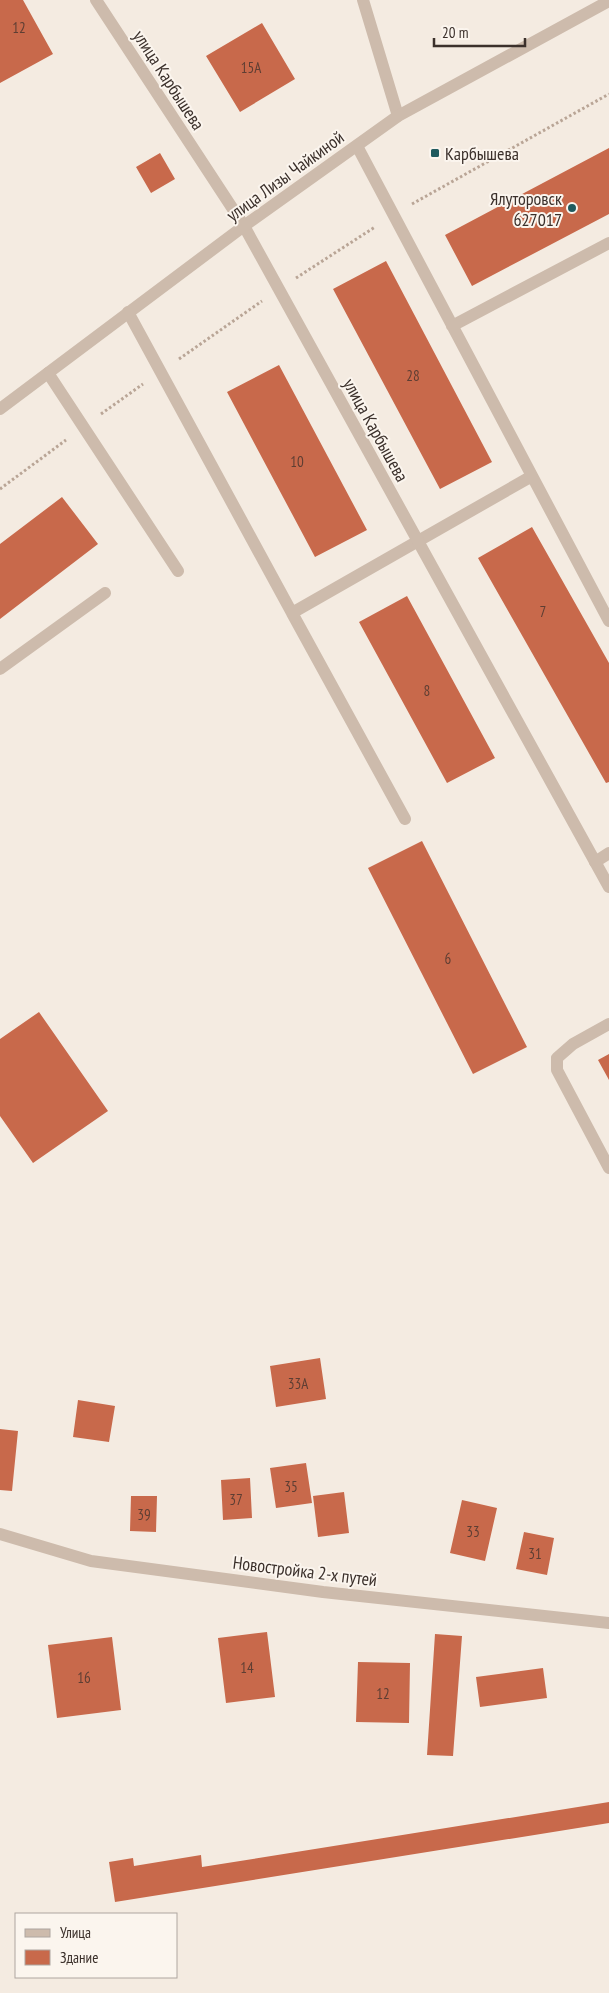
<svg xmlns="http://www.w3.org/2000/svg" width="609" height="1993" font-family="'PT Sans Narrow',sans-serif">
  <style>
    .building { fill: #c8694b }
    .lines { fill: none; stroke-linecap: round; stroke-linejoin: round }
    .path { stroke: #b9a596; stroke-width: 3; stroke-dasharray: 2.5 2.5; stroke-linecap: butt }
    .service { stroke: #cdbbac; stroke-width: 12 }
    .minor { stroke: #cdbbac; stroke-width: 12 }
    .tertiary { stroke: #cdbbac; stroke-width: 12 }
    .poi-dot { fill: #1f5a5e; stroke: #fbf5ee; stroke-width: 2 }
    .labels { text-anchor: middle; dominant-baseline: central; stroke-width: 4; stroke-linejoin: round; paint-order: stroke }
    .number-label { font-size: 15px; fill: #5e3e33 }
    .street-label { font-size: 18px; fill: #3b302b; stroke: #fbf5ee }
    .poi-label { font-size: 18px; fill: #3b302b; stroke: #fbf5ee; text-anchor: start }
  </style>
  <rect width="100%" height="100%" fill="#f4ebe1"/>
  <path class="building" d="M0,0H23L53,54L0,83Z
    M262,23L295,79L240,112L206,56Z
    M609,148V214L472,286L445,235Z
    M160,153L175,179L151,193L136,167Z
    M386,261L492,462L440,489L333,289Z
    M279,365L367,530L315,557L227,392Z
    M62,497L98,544L0,619V544Z
    M532,527L609,663V782L606,783L478,558Z
    M407,596L495,758L447,783L359,622Z
    M422,841L527,1047L473,1074L368,868Z
    M39,1012L108,1111L33,1163L0,1116V1039Z
    M609,1054V1080L598,1060Z
    M320,1358L326,1399L276,1407L270,1366Z
    M78,1400L115,1406L109,1442L73,1437Z
    M0,1429L18,1431L12,1491L0,1490Z
    M306,1463L312,1503L276,1508L270,1468Z
    M250,1478L252,1518L223,1520L221,1480Z
    M344,1492L349,1533L318,1537L313,1496Z
    M131,1496H157L156,1532L130,1531Z
    M462,1500L497,1508L485,1561L450,1553Z
    M524,1532L554,1538L547,1575L516,1569Z
    M267,1632L275,1697L226,1703L218,1638Z
    M435,1634L462,1636L453,1756L427,1755Z
    M112,1637L121,1710L57,1718L48,1645Z
    M358,1662L410,1663L409,1723L356,1722Z
    M543,1668L547,1698L480,1707L476,1677Z
    M609,1802V1823L115,1902L109,1862L133,1858L134,1866L201,1855L202,1867Z"/>
  <g class="lines">
    <path class="path" d="M412,204L609,94
      M296,278L375,227
      M179,359L262,301
      M101,414L143,384
      M0,489L66,440"/>
    <path class="service" d="M357,146L609,621
      M128,312L292,613L532,476
      M452,326L609,243
      M48,373L178,571
      M292,613L405,819
      M0,669L105,593
      M595,862L609,853
      M609,1024L573,1044L557,1058V1070L609,1168"/>
    <path class="minor" d="M96,0L244,226L609,887
      M363,0L398,116
      M0,1534L91,1561L323,1592L609,1623"/>
    <path class="tertiary" d="M0,409L244,226L398,116L609,1"/>
  </g>
  <g class="poi-dot">
    <rect x="430" y="148" width="10" height="10" rx="2.5"/>
    <circle cx="572" cy="208" r="5"/>
  </g>
  <g class="labels">
    <g class="number-label">
      <text x="19" y="27">12</text>
      <text x="251" y="67">15А</text>
      <text x="413" y="375">28</text>
      <text x="297" y="461">10</text>
      <text x="543" y="611">7</text>
      <text x="427" y="690">8</text>
      <text x="448" y="958">6</text>
      <text x="298" y="1383">33А</text>
      <text x="291" y="1486">35</text>
      <text x="236" y="1499">37</text>
      <text x="144" y="1514">39</text>
      <text x="473" y="1531">33</text>
      <text x="535" y="1553">31</text>
      <text x="247" y="1667">14</text>
      <text x="84" y="1677">16</text>
      <text x="383" y="1693">12</text>
    </g>
    <g class="street-label">
      <text transform="translate(169 80) rotate(57)">улица Карбышева</text>
      <text transform="translate(285 176) rotate(-36)">улица Лизы Чайкиной</text>
      <text transform="translate(376 430) rotate(61)">улица Карбышева</text>
      <text transform="translate(305 1571) rotate(7)">Новостройка 2-х путей</text>
    </g>
    <g class="poi-label">
      <text x="445" y="153">Карбышева</text>
      <text x="562" y="198" text-anchor="end">Ялуторовск<tspan x="562" dy="21">627017</tspan></text>
    </g>
  </g>
  <rect x="15" y="1913" width="162" height="65" fill="#fbf5ee" stroke="#aea6a0"/>
  <rect x="25" y="1929" width="25" height="8" fill="#cdbbac" stroke="#aea6a0"/>
  <text x="60" y="1938" font-size="15" fill="#3b302b">Улица</text>
  <rect x="25" y="1950" width="25" height="15" fill="#c8694b" stroke="#aea6a0"/>
  <text x="60" y="1963" font-size="15" fill="#3b302b">Здание</text>
  <path d="M434 38v8h91v-8" fill="none" stroke="#3b302b" stroke-width="2.5"/>
  <text x="442" y="38" font-size="15" fill="#3b302b" stroke="#fbf5ee" stroke-width="4" paint-order="stroke">20 m</text>
</svg>
